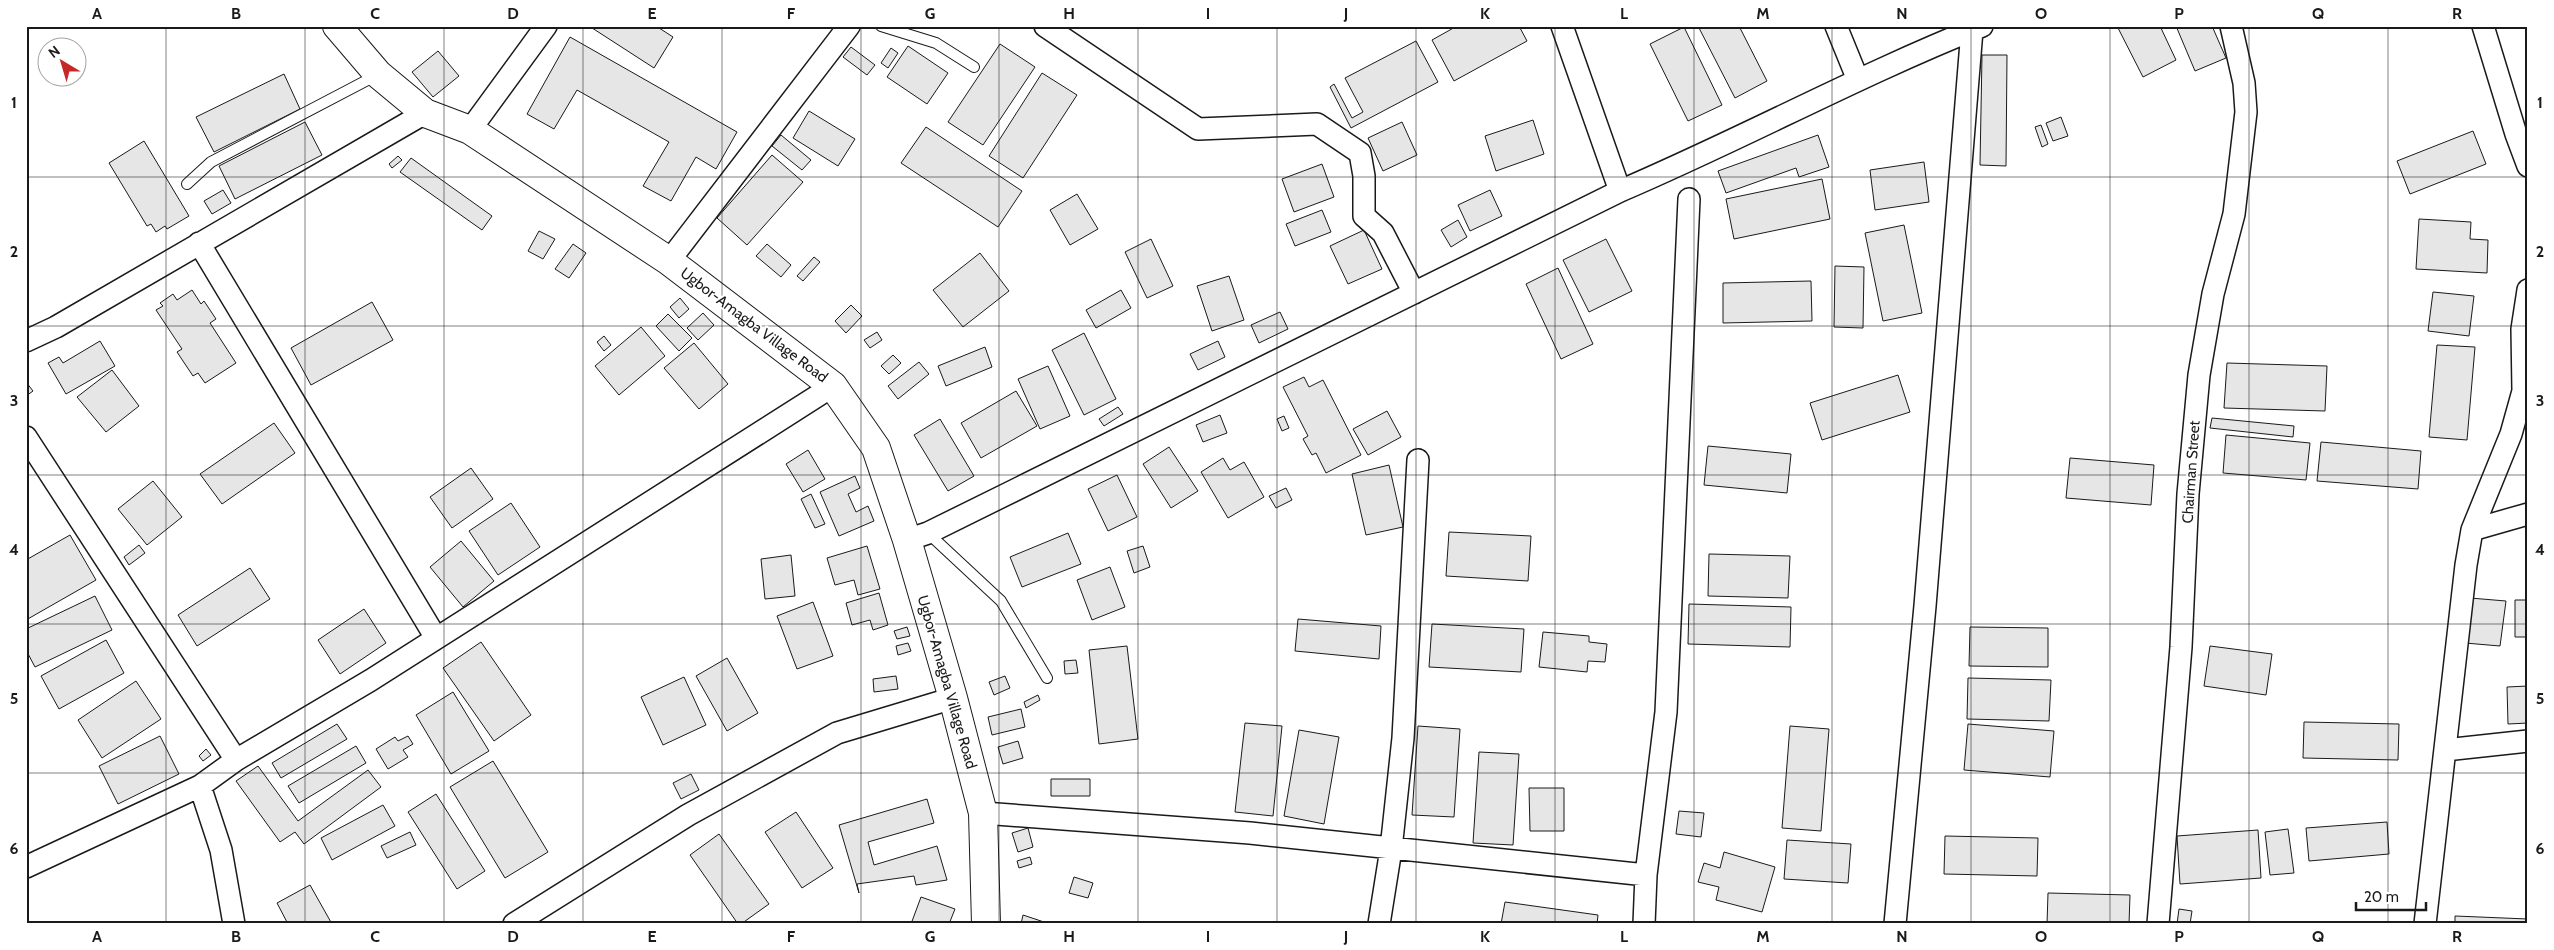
<svg xmlns="http://www.w3.org/2000/svg" width="2554" height="950" font-family="Cabin,sans-serif">
  <style>
    .building { fill: #e6e6e6; stroke: #1a1a1a }
    .lines { fill: none; stroke-linecap: round; stroke-linejoin: round }
    .lane-casing { stroke: #1a1a1a; stroke-width: 12 }
    .street-casing { stroke: #1a1a1a; stroke-width: 24 }
    .secondary-casing { stroke: #1a1a1a; stroke-width: 30 }
    .lane { stroke: #fff; stroke-width: 10 }
    .street { stroke: #fff; stroke-width: 21 }
    .secondary { stroke: #fff; stroke-width: 28 }
    .grid { fill: none; stroke: #1a1a1a; stroke-width: 1; stroke-opacity: 0.55 }
    .labels { text-anchor: middle; dominant-baseline: central; stroke-width: 4; stroke-linejoin: round; paint-order: stroke }
    .street-label { font-size: 15px; fill: #1a1a1a; stroke: #fff }
    .neatline { fill: none; stroke: #1a1a1a; stroke-width: 2 }
    .grid-label { font-size: 16px; text-anchor: middle; font-weight: bold; fill: #1a1a1a }
  </style>
  <rect width="100%" height="100%" fill="#fff"/>
  <path class="building" d="M589,26H656L673,37L654,68Z
    M1457,26H1519L1527,41L1454,81L1432,40Z
    M1698,26H1739L1767,81L1735,98Z
    M2117,26H2160L2176,60L2143,77Z
    M2176,26H2212L2226,58L2195,71Z
    M1684,27L1722,105L1688,121L1650,44Z
    M570,37L737,132L716,169L696,157L671,201L643,186L669,142L577,90L554,129L527,114Z
    M1416,41L1438,82L1351,128L1330,87L1334,84L1352,118L1363,112L1345,78Z
    M1000,44L1035,67L983,145L948,122Z
    M908,46L948,73L927,104L887,77Z
    M851,47L875,65L867,75L843,57Z
    M891,48L898,53L888,68L881,63Z
    M438,51L459,76L433,97L412,72Z
    M1982,55H2007L2006,166L1980,165Z
    M1042,73L1077,95L1023,178L989,156Z
    M284,74L300,109L214,152L196,117Z
    M809,111L855,139L838,166L793,138Z
    M2061,117L2068,136L2053,141L2046,123Z
    M1533,120L1544,154L1496,171L1485,136Z
    M305,122L322,155L235,199L219,166Z
    M1402,122L1417,155L1383,171L1368,138Z
    M2041,125L2048,144L2042,147L2035,127Z
    M926,127L1022,191L998,227L901,163Z
    M2473,131L2486,164L2410,194L2397,161Z
    M781,135L811,160L802,170L772,146Z
    M1818,135L1829,167L1799,177L1796,168L1726,193L1718,171Z
    M144,141L189,216L167,229L165,226L156,232L151,224L147,226L109,163Z
    M772,155L803,182L747,245L717,218Z
    M398,156L402,160L392,168L389,164Z
    M411,158L492,216L482,230L400,172Z
    M1924,162L1929,202L1875,210L1870,170Z
    M1322,164L1334,197L1294,212L1282,179Z
    M1822,179L1830,219L1734,239L1726,199Z
    M223,190L231,203L212,214L204,201Z
    M1490,190L1502,216L1470,231L1458,205Z
    M1077,194L1098,229L1070,245L1050,210Z
    M1322,210L1331,232L1295,246L1286,224Z
    M2419,219L2471,222L2470,239L2488,240L2487,273L2416,269Z
    M1458,220L1467,237L1451,247L1441,230Z
    M1904,225L1922,313L1883,321L1865,233Z
    M1364,230L1382,269L1348,284L1330,246Z
    M539,231L555,239L543,259L528,251Z
    M1151,239L1173,286L1147,298L1125,252Z
    M1606,239L1632,291L1589,312L1563,260Z
    M573,244L586,253L569,278L555,269Z
    M767,244L791,265L781,277L756,256Z
    M980,253L1009,291L963,327L933,290Z
    M814,257L820,262L803,281L797,276Z
    M1835,266L1864,267L1863,328L1834,327Z
    M1558,268L1593,344L1561,359L1526,284Z
    M1229,276L1244,320L1212,331L1197,286Z
    M1811,281L1812,321L1723,323V283Z
    M192,290L201,304L204,301L216,319L210,323L236,363L205,383L198,373L193,376L177,352L182,349L156,310L163,306L160,303L173,294L177,300Z
    M1121,290L1131,308L1096,328L1086,310Z
    M2433,292L2474,296L2469,336L2428,331Z
    M680,298L689,309L679,318L670,307Z
    M372,302L393,340L311,385L291,348Z
    M851,305L862,316L846,333L835,321Z
    M1280,312L1288,329L1259,343L1251,325Z
    M703,313L714,325L698,340L687,328Z
    M668,314L692,338L679,351L656,326Z
    M641,327L665,356L619,395L595,366Z
    M877,332L882,340L870,348L864,340Z
    M1084,333L1116,399L1084,415L1052,350Z
    M604,336L611,345L604,351L597,342Z
    M100,341L115,366L66,394L48,363L59,357L63,363Z
    M1218,341L1225,357L1198,370L1190,354Z
    M694,343L728,384L699,409L664,368Z
    M2437,345L2475,347L2467,440L2429,437Z
    M985,347L992,367L946,386L938,366Z
    M893,355L901,363L889,374L881,366Z
    M919,362L929,374L898,399L888,386Z
    M2227,363L2327,366L2325,411L2224,408Z
    M1048,366L1070,416L1040,429L1018,379Z
    M112,370L139,406L106,432L77,397Z
    M1898,375L1910,412L1822,440L1810,403Z
    M1304,377L1309,387L1323,380L1361,455L1326,473L1316,453L1312,455L1303,439L1308,436L1283,387Z
    M26,382L33,391L26,396Z
    M1016,391L1037,426L981,458L961,423Z
    M1118,407L1123,414L1104,426L1099,419Z
    M1387,411L1401,437L1368,455L1353,429Z
    M1220,415L1227,433L1203,442L1196,425Z
    M1284,416L1289,428L1282,431L1277,419Z
    M2212,418L2294,426L2293,437L2210,428Z
    M940,419L974,476L948,491L914,435Z
    M274,423L295,453L222,504L200,474Z
    M2226,435L2310,443L2306,480L2223,473Z
    M2321,442L2421,451L2418,489L2317,481Z
    M1708,446L1791,454L1787,493L1704,485Z
    M1169,447L1198,491L1171,508L1143,464Z
    M808,450L825,479L803,492L786,464Z
    M1223,458L1230,470L1244,462L1264,497L1228,518L1201,472Z
    M2070,458L2154,465L2151,505L2066,498Z
    M1389,465L1403,527L1366,535L1352,474Z
    M471,468L493,499L452,528L430,497Z
    M1117,475L1137,517L1108,531L1088,489Z
    M855,476L860,488L848,494L856,512L868,506L874,521L839,536L820,492Z
    M153,481L182,517L147,545L118,509Z
    M1286,488L1292,500L1276,508L1269,496Z
    M811,494L825,524L815,528L801,499Z
    M511,503L540,547L498,575L469,531Z
    M1449,532L1531,536L1528,581L1446,576Z
    M1068,533L1081,564L1022,587L1010,557Z
    M70,535L96,580L26,620V560Z
    M461,541L494,581L463,607L430,567Z
    M139,545L145,553L129,565L124,557Z
    M867,546L880,589L858,595L854,580L835,585L827,558Z
    M1143,546L1150,567L1134,573L1127,551Z
    M1709,554L1790,556L1788,598L1708,596Z
    M791,555L795,596L765,599L761,559Z
    M1110,567L1125,607L1092,620L1077,580Z
    M250,568L270,599L197,646L178,615Z
    M879,593L888,625L873,630L870,620L852,625L846,603Z
    M95,596L112,630L35,667L26,650V629Z
    M2470,598L2506,601L2500,646L2465,643Z
    M2515,600H2528V637H2515Z
    M813,602L833,656L797,669L777,616Z
    M1689,604L1791,607L1790,647L1688,644Z
    M364,609L386,643L340,674L318,640Z
    M1298,619L1381,626L1379,659L1295,651Z
    M1432,624L1524,629L1521,672L1429,667Z
    M907,627L910,636L897,639L894,631Z
    M1970,627L2048,628V667L1969,666Z
    M1543,632L1589,636V642L1607,644L1605,662L1588,661L1587,672L1539,667Z
    M106,640L124,673L59,709L41,676Z
    M481,642L531,715L494,741L443,668Z
    M908,643L911,651L898,655L896,646Z
    M1127,646L1138,739L1099,744L1089,650Z
    M2210,646L2272,654L2266,695L2204,686Z
    M727,658L758,713L727,731L696,676Z
    M1076,660L1078,673L1065,674L1064,661Z
    M896,676L898,689L874,692L873,679Z
    M1005,676L1010,688L994,695L989,682Z
    M684,677L706,725L663,745L641,697Z
    M1968,678L2051,680L2049,721L1967,719Z
    M136,681L161,719L102,758L78,720Z
    M2528,686V723L2508,724L2507,687Z
    M453,692L489,751L451,774L416,715Z
    M1038,695L1040,700L1026,708L1024,702Z
    M1021,709L1025,727L992,735L988,717Z
    M2304,722L2399,724L2398,760L2303,758Z
    M1245,723L1282,726L1273,816L1235,812Z
    M337,724L347,739L281,778L272,763Z
    M1968,724L2054,731L2050,777L1964,770Z
    M1418,726L1460,729L1454,817L1412,815Z
    M1790,726L1829,729L1821,831L1782,828Z
    M1299,730L1339,737L1324,824L1284,816Z
    M160,736L179,774L118,804L99,766Z
    M408,736L413,744L403,750L408,757L388,769L376,749L395,737L398,741Z
    M1018,741L1023,758L1003,764L998,747Z
    M356,746L366,763L299,803L288,786Z
    M206,749L211,755L203,761L199,756Z
    M1479,752L1519,754L1513,845L1473,843Z
    M493,761L548,852L505,878L450,787Z
    M258,766L298,821L368,770L381,787L304,844L295,832L280,842L236,781Z
    M691,774L699,790L681,799L673,783Z
    M1051,779H1090V796H1051Z
    M1529,788H1564V831H1530Z
    M436,794L485,871L457,889L408,812Z
    M927,799L934,823L868,842L874,865L937,846L947,880L916,885L914,876L857,884L859,893L839,825Z
    M383,805L395,826L332,860L321,838Z
    M1679,811L1704,813L1701,837L1676,834Z
    M796,812L833,868L802,888L765,832Z
    M2387,822L2389,854L2309,861L2306,828Z
    M1028,828L1033,847L1018,852L1012,833Z
    M2288,829L2294,873L2270,875L2265,832Z
    M2258,830L2261,878L2180,884L2177,836Z
    M410,832L416,845L387,858L381,846Z
    M719,834L769,904L741,924H738L690,855Z
    M1945,836L2038,838L2037,876L1944,874Z
    M1787,840L1851,844L1848,883L1784,879Z
    M1724,852L1775,867L1762,912L1716,900L1719,887L1698,882L1704,863L1720,868Z
    M1030,857L1032,864L1019,868L1017,861Z
    M1074,877L1093,883L1088,898L1069,893Z
    M310,885L332,924H288L277,903Z
    M2048,893L2130,895L2129,924H2047Z
    M921,897L955,909L949,924H911Z
    M1505,902L1598,915L1597,924H1501Z
    M2179,909L2192,911L2190,924H2177Z
    M1023,915L1047,923V924H1021Z
    M2455,916L2528,919V924H2455Z"/>
  <g class="lines">
    <defs>
      <path id="lane" d="M881,26L936,43L974,67
        M187,184L211,162L377,75
        M928,533L1001,601L1047,678"/>
      <path id="street" d="M1045,26L1198,129L1317,124L1360,153L1364,176V216L1383,233L1414,293
        M1562,26L1620,191
        M1836,26L1858,80
        M2483,26L2516,134L2528,166
        M470,130L546,26
        M199,243L436,638
        M669,261L849,26
        M26,341L56,327L425,113
        M26,437L236,760
        M2472,530L2528,514
        M907,540L928,533L1620,191C1742,139 1859,75 1982,26
        M2445,750L2528,741
        M200,786L221,850L234,924
        M983,813L1250,833L1646,875
        M26,867L200,786L236,760L371,680L833,386
        M514,924L688,815L837,733L953,698
        M1379,924L1391,849L1403,738L1418,460
        M1644,924L1646,875L1666,712L1689,199
        M1895,924L1925,606L1972,30
        M2158,924L2181,647L2188,494L2199,375L2213,294L2234,214L2246,112L2244,83L2231,26
        M2425,924L2466,565L2472,530L2511,434L2523,391L2522,329L2528,290"/>
      <path id="secondary" d="M337,26L378,74L425,113L470,130L669,261L833,386L876,448L907,540L953,698L983,813L986,924"/>
    </defs>
    <use href="#lane" class="lane-casing"/>
    <use href="#street" class="street-casing"/>
    <use href="#secondary" class="secondary-casing"/>
    <use href="#lane" class="lane"/>
    <use href="#street" class="street"/>
    <use href="#secondary" class="secondary"/>
  </g>
  <path class="grid" d="M166,26V924M305,26V924M444,26V924M583,26V924M722,26V924M861,26V924M999,26V924M1138,26V924M1277,26V924M1416,26V924M1555,26V924M1694,26V924M1832,26V924M1971,26V924M2110,26V924M2249,26V924M2388,26V924M26,177H2528M26,326H2528M26,475H2528M26,624H2528M26,773H2528"/>
  <g class="labels">
    <g class="street-label">
      <text transform="translate(754 325) rotate(37)">Ugbor-Amagba Village Road</text>
      <text transform="translate(2191 472) rotate(-86)">Chairman Street</text>
      <text transform="translate(947 682) rotate(74)">Ugbor-Amagba Village Road</text>
    </g>
  </g>
  <rect width="2554" height="950" fill="none" stroke="#ffffff" stroke-width="55"/>
  <g transform="translate(62 62) rotate(322)"><circle r="24" fill="#ffffff" stroke="#a3a3a3"/>
  <path d="M0-4L9 19L0 12L-9 19Z" fill="#c62828"/>
  <text y="-8" font-size="14" font-weight="bold" text-anchor="middle" fill="#1a1a1a">N</text>
  </g>
  <path d="M2356 902v8h70v-8" fill="none" stroke="#1a1a1a" stroke-width="2.5"/>
  <text x="2364" y="902" font-size="15" fill="#1a1a1a" stroke="#ffffff" stroke-width="4" paint-order="stroke">20 m</text>
  <rect x="28" y="28" width="2498" height="894" class="neatline"/>
  <g class="grid-label">
    <text x="97" y="19">A</text>
    <text x="236" y="19">B</text>
    <text x="375" y="19">C</text>
    <text x="513" y="19">D</text>
    <text x="652" y="19">E</text>
    <text x="791" y="19">F</text>
    <text x="930" y="19">G</text>
    <text x="1069" y="19">H</text>
    <text x="1208" y="19">I</text>
    <text x="1346" y="19">J</text>
    <text x="1485" y="19">K</text>
    <text x="1624" y="19">L</text>
    <text x="1763" y="19">M</text>
    <text x="1902" y="19">N</text>
    <text x="2041" y="19">O</text>
    <text x="2179" y="19">P</text>
    <text x="2318" y="19">Q</text>
    <text x="2457" y="19">R</text>
    <text x="14" y="108">1</text>
    <text x="2540" y="108">1</text>
    <text x="14" y="257">2</text>
    <text x="2540" y="257">2</text>
    <text x="14" y="406">3</text>
    <text x="2540" y="406">3</text>
    <text x="14" y="555">4</text>
    <text x="2540" y="555">4</text>
    <text x="14" y="704">5</text>
    <text x="2540" y="704">5</text>
    <text x="14" y="854">6</text>
    <text x="2540" y="854">6</text>
    <text x="97" y="942">A</text>
    <text x="236" y="942">B</text>
    <text x="375" y="942">C</text>
    <text x="513" y="942">D</text>
    <text x="652" y="942">E</text>
    <text x="791" y="942">F</text>
    <text x="930" y="942">G</text>
    <text x="1069" y="942">H</text>
    <text x="1208" y="942">I</text>
    <text x="1346" y="942">J</text>
    <text x="1485" y="942">K</text>
    <text x="1624" y="942">L</text>
    <text x="1763" y="942">M</text>
    <text x="1902" y="942">N</text>
    <text x="2041" y="942">O</text>
    <text x="2179" y="942">P</text>
    <text x="2318" y="942">Q</text>
    <text x="2457" y="942">R</text>
  </g>
</svg>
